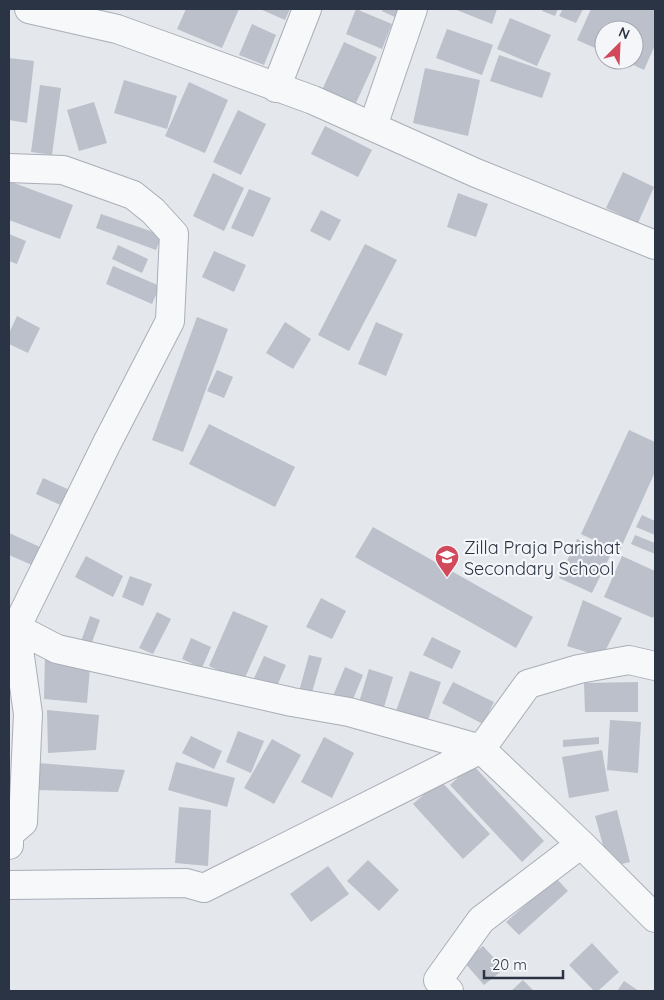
<svg xmlns="http://www.w3.org/2000/svg" width="664" height="1000" font-family="Quicksand,sans-serif">
  <style>
    .building { fill: #bbc0ca }
    .lines { fill: none; stroke-linecap: round; stroke-linejoin: round }
    .minor-casing { stroke: #a9aeb7; stroke-width: 30 }
    .minor { stroke: #f7f8fa; stroke-width: 28 }
    .labels { text-anchor: middle; dominant-baseline: central; stroke-width: 4.5; stroke-linejoin: round; paint-order: stroke }
    .poi-label { font-size: 18px; fill: #2b3445; stroke: #f4f6f9; text-anchor: start }
  </style>
  <rect width="100%" height="100%" fill="#e4e7ec"/>
  <path class="building" d="M186,9H239L222,48L177,29Z
    M260,9H290L285,20Z
    M356,9L392,24L382,49L346,34Z
    M383,9H406L401,20L382,11Z
    M454,9H497L492,24Z
    M543,9H558L555,16L542,11Z
    M563,9H583L576,23L559,16Z
    M591,9H655V45L644,70L623,60H634V30H604V52L577,40Z
    M510,18L551,35L537,66L497,49Z
    M252,24L276,35L264,65L239,55Z
    M447,29L493,45L482,75L436,58Z
    M344,42L377,57L355,105L322,90Z
    M499,55L551,73L542,98L490,81Z
    M9,58L34,61L27,123L9,120Z
    M425,68L480,80L468,136L413,123Z
    M124,80L177,96L167,129L114,113Z
    M189,82L228,100L205,153L165,136Z
    M40,85L61,88L52,155L31,152Z
    M94,102L107,143L79,151L67,110Z
    M238,110L266,124L241,175L213,162Z
    M325,126L372,150L358,177L311,154Z
    M623,172L654,187L638,223L606,208Z
    M213,173L244,188L224,231L193,216Z
    M9,181L73,205L60,239L9,220Z
    M249,189L271,198L253,237L231,228Z
    M458,193L488,204L476,237L447,227Z
    M321,210L341,220L330,241L310,231Z
    M101,214L162,235L156,250L96,228Z
    M9,234L26,241L17,264L9,261Z
    M365,244L397,260L349,351L318,335Z
    M118,245L148,259L142,273L112,259Z
    M214,251L246,265L234,292L202,277Z
    M113,266L160,286L152,304L106,284Z
    M17,316L40,328L28,353L9,344V333Z
    M197,317L228,329L183,452L152,440Z
    M285,322L311,339L293,369L266,353Z
    M376,322L403,334L386,376L358,364Z
    M217,370L233,377L224,398L207,391Z
    M209,424L295,467L275,507L189,464Z
    M629,430L655,442V472L619,552L581,534Z
    M43,478L74,492L67,508L36,494Z
    M642,515L655,521V535L636,527Z
    M373,527L533,617L516,648L355,557Z
    M9,533L49,551L41,569L9,555Z
    M635,535L655,543V554L631,544Z
    M577,539L611,554L592,593L559,578Z
    M86,556L123,576L113,597L75,577Z
    M622,556L655,571V613L653,618L604,597Z
    M130,576L152,584L143,606L122,597Z
    M321,598L346,611L332,639L306,627Z
    M583,600L622,618L602,657L567,646Z
    M233,611L268,626L243,682L209,666Z
    M157,612L171,619L153,654L139,648Z
    M90,616L100,620L90,648L80,644Z
    M432,637L461,651L452,669L423,655Z
    M191,638L211,647L202,668L182,659Z
    M45,655L90,668L87,703L44,699Z
    M309,655L322,658L310,699L298,695Z
    M264,656L286,665L274,693L252,683Z
    M345,667L363,675L351,704L333,696Z
    M369,669L393,677L381,717L357,709Z
    M410,671L441,682L426,726L395,714Z
    M453,682L494,702L483,724L442,703Z
    M638,682V712H585L584,683Z
    M47,710L99,715L96,750L48,753Z
    M610,720L641,722L638,773L607,770Z
    M238,731L264,741L251,773L226,762Z
    M191,736L222,751L214,769L182,753Z
    M324,737L354,753L332,798L301,782Z
    M599,737V744L563,747V740Z
    M272,739L301,755L274,804L244,788Z
    M602,750L609,791L569,798L562,757Z
    M176,762L235,778L227,807L168,790Z
    M38,763L125,770L118,792L38,790Z
    M472,764L544,841L522,862L450,785Z
    M440,780L490,834L463,859L413,804Z
    M179,807L211,810L208,866L175,863Z
    M617,810L630,862L609,867L595,816Z
    M368,860L399,890L379,911L347,881Z
    M328,866L349,894L311,922L290,894Z
    M556,878L568,891L519,935L506,922Z
    M592,943L619,972L598,991H594L569,965Z
    M483,946L504,969L484,985L464,962Z
    M523,980L534,991H511Z
    M624,981L639,991H617Z"/>
  <g class="lines">
    <defs>
      <path id="minor" d="M29,9L117,29L313,100L476,173L655,245
        M276,88L307,9
        M373,126L413,9
        M9,168L63,170L133,195L153,211L174,234L170,321L107,443L16,628L28,714L23,822L9,834V845
        M9,624L57,649L292,702L349,712L481,749L581,844L481,920L438,980L449,991
        M581,844L655,918
        M9,885L186,883L204,888L481,749L528,684L579,669L629,660L655,666"/>
    </defs>
    <use href="#minor" class="minor-casing"/>
    <use href="#minor" class="minor"/>
  </g>
  <defs>
    <symbol id="school-pin" viewBox="-11 -11 22 30"><path d="M0 17L-7.5 6A9.5 9.5 0 1 1 7.5 6Z" fill="#d1495b" stroke="#f4f6f9"/><path d="M0-5L7-2L0 1L-7-2ZM-4 1L0 2.5L4 1V4Q0 6-4 4Z" fill="#fff"/></symbol>
  </defs>
  <g fill-rule="evenodd">
    <use href="#school-pin" x="433" y="543" width="28" height="38"/>
  </g>
  <g class="labels">
    <g class="poi-label">
      <text x="464" y="547">Zilla Praja Parishat<tspan x="464" dy="21">Secondary School</tspan></text>
    </g>
  </g>
  <rect width="664" height="1000" fill="none" stroke="#2b3445" stroke-width="20"/>
  <g transform="translate(619 45) rotate(24)"><circle r="24" fill="#f4f6f9" stroke="#a4a8b1"/>
  <path d="M0-4L9 19L0 12L-9 19Z" fill="#d1495b"/>
  <text y="-8" font-size="14" font-weight="bold" text-anchor="middle" fill="#2b3445">N</text>
  </g>
  <path d="M484 970v8h79v-8" fill="none" stroke="#2b3445" stroke-width="2.5"/>
  <text x="492" y="970" font-size="15" fill="#2b3445" stroke="#f4f6f9" stroke-width="4" paint-order="stroke">20 m</text>
</svg>
